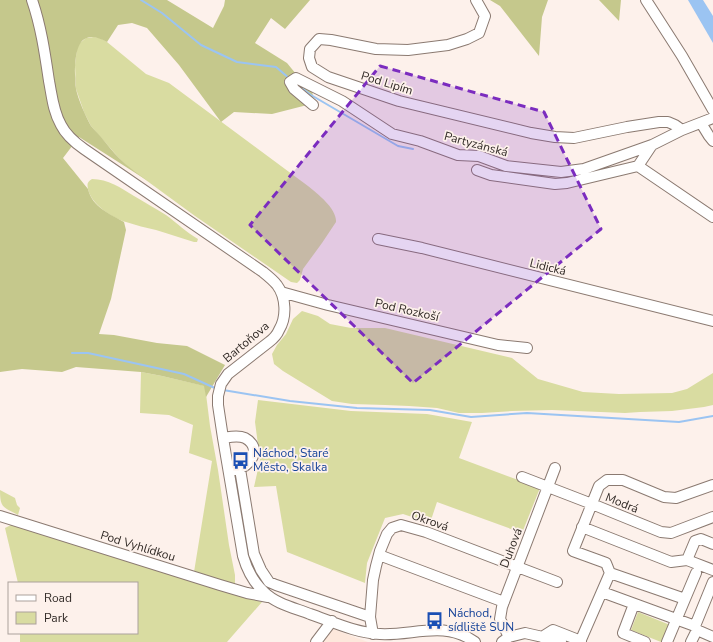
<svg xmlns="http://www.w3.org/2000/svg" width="713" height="642" font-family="'Nunito Sans',sans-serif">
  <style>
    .built { fill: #fde8dc }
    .green { fill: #d9dca1 }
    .forest { fill: #c5c88c }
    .water { fill: #9bc4f2 }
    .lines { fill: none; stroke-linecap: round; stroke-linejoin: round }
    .stream { stroke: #9bc4f2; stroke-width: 2 }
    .minor-casing { stroke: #8b7a71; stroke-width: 12 }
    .minor { stroke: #fff; stroke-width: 10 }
    .marked { fill: #7b2cbf; fill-opacity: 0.2; stroke: #7b2cbf; stroke-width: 3; stroke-dasharray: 8 5; stroke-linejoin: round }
    .labels { text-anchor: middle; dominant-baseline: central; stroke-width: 3.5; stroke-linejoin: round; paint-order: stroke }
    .street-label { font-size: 12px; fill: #302925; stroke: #fdf1eb }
    .transit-label { font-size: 12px; fill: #164399; stroke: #fdf1eb; text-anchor: start }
  </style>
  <rect width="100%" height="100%" fill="#fdf1eb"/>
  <path class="built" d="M330,628L368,642H320Z"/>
  <path class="green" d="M94,37L100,38L107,42L146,74L169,83L308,186C318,194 337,209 336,222L322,243L303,269L300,280L297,283L291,282L195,216L128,167L118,157L91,126L84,112L76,89L75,65L77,48L80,43L86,38Z
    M92,179C108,179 121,188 134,196C144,202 155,208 166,215C177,223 186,232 198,239L197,242H194C181,238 169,234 156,230C146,228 136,225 126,222C112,218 91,204 88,189C87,184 87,182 92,179Z
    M302,311L318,316L330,324L351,328H385L512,358L538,379L583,392L619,394L672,393L687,389L713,373V405L704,407L672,411L640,412L625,413L552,410L512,411L482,413H459L437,408L409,406L385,405L352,404L332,401L283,371L274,364L272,354L277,345L286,334L293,319Z
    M141,372L162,376L205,386L210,426L218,470L229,545L235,575V585L194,572L212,461L189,453L193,425L169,415L140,413Z
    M258,400L351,411L427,414L472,422L459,458L540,488L522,533L437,502L430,523L403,514L385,518L367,563L365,583L287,552L276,486L254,487L260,460L255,422Z
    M0,490L15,498L17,505L20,508L18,515C3,507 0,508 0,490Z
    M13,524L221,590L262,602L227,642H20V633H137V583H18L5,528Z
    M638,612L670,625L663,642H661L631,630Z"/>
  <path class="forest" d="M0,0H167L213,28L224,6L225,0H310L285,29L271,18L255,43L287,63L305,85L311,88L315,103L272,114L234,112L221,122L179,65L147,28L132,23L118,25L107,42C78,26 75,52 75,74C76,79 75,84 76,89C78,99 86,117 91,126C94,130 98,133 101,137C107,144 113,152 119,158C128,167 138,174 148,181L79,137L63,158L88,189C92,207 110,214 124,222L126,230L111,299L99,334L114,335L157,343L187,346L225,365L206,397L204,386L162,376L141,372L76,367L62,372L22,369L0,372Z
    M490,0H548L542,17L539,56L500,6Z
    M599,0H621L619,21Z"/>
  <path class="water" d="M688,0H703L713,16V43Z"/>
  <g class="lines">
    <path class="stream" d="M141,0L162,13L201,45L237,62L276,67L290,79
      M295,83L311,95L398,146L413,149
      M72,353H88L184,374L217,389
      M223,390L290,401L357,408L430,410L471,417L527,413L679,422L713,416"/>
    <defs>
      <path id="minor" d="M32,0C41,26 45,54 49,81C52,96 53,111 61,125C66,135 74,142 84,149L263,272C268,276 273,280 277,285C286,297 287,317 279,330C277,335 273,339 269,342L228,374L221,384L218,396V405L223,438L243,556C247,570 253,582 264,592C276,604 295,608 310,614C333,622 356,633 380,634C413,636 444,620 475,642
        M476,0L485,16L479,33L467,39L448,45L408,50L376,49L331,40L319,39L310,49L309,58L312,67L328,77L399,101L531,133L555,137L574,138L627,127L659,122H668L675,125L682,130
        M646,0L682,56L713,110
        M313,105L294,89L290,82L296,78L342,101L392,134L420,141L458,155L479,156L506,166L561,172L584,169L652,145L682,130L713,118
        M701,123L709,136L713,141
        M652,145L638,166L713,217
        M477,170L491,175L555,184L567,183L638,166
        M378,239L422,248L713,321
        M281,292L328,305L498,345L527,348
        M223,438C230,437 238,435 245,438C263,448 251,467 235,470
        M240,469L254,554L261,570L269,582L276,585L370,617
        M522,477L592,504L661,532L671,533L713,517
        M0,516L220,585L247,593L268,597
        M582,527L671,562L687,560L695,541L701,539L713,544
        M379,555L504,602
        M687,560L713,570
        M610,573L606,563L573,551L599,486L607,480H623L664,497L676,498L713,485
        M602,592L695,626L697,630L713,637
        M685,599L696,573
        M634,604L623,633L645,642
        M695,626L713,582
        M373,634L370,617L373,580L376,566L380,551L387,534L392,528L401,525L426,532L557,582
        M509,637L500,619L502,607L555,468
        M542,637L553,630L581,641
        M316,642L332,621
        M502,642L509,637L525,633L556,640L561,642
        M580,642L610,573L685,599L667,642
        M691,642L697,630"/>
    </defs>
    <use href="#minor" class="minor-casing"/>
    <use href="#minor" class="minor"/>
  </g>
  <path class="marked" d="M380,66L544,112L601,229L413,383L250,225Z"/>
  <defs>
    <symbol id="bus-bare" viewBox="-9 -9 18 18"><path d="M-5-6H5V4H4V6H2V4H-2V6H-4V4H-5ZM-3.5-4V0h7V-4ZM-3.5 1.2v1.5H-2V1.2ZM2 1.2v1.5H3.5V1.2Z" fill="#1a4fb4" stroke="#fdf1eb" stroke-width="2.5" paint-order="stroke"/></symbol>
  </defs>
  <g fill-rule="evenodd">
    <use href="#bus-bare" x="228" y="448" width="25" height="25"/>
    <use href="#bus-bare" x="422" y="608" width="25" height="25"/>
  </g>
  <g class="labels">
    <g class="street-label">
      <text transform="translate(387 83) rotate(17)">Pod Lipím</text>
      <text transform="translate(476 144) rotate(15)">Partyzánská</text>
      <text transform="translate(548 267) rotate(14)">Lidická</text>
      <text transform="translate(407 310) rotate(13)">Pod Rozkoší</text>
      <text transform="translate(246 342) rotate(-40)">Bartoňova</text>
      <text transform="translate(622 503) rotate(22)">Modrá</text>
      <text transform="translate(430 521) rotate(19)">Okrová</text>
      <text transform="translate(138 546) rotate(17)">Pod Vyhlídkou</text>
      <text transform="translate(511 548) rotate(-69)">Duhová</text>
    </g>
    <g class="transit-label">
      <text x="253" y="453">Náchod, Staré<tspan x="253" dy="14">Město, Skalka</tspan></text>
      <text x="448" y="613">Náchod,<tspan x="448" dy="14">sídliště SUN</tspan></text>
    </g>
  </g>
  <rect x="8" y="582" width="130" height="52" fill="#fdf1eb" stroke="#aba19c"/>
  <rect x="16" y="595" width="20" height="6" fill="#ffffff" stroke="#aba19c"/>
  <text x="44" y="602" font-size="12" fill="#302925">Road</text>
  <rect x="16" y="612" width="20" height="12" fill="#d9dca1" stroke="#aba19c"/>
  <text x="44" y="622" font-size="12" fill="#302925">Park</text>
</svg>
